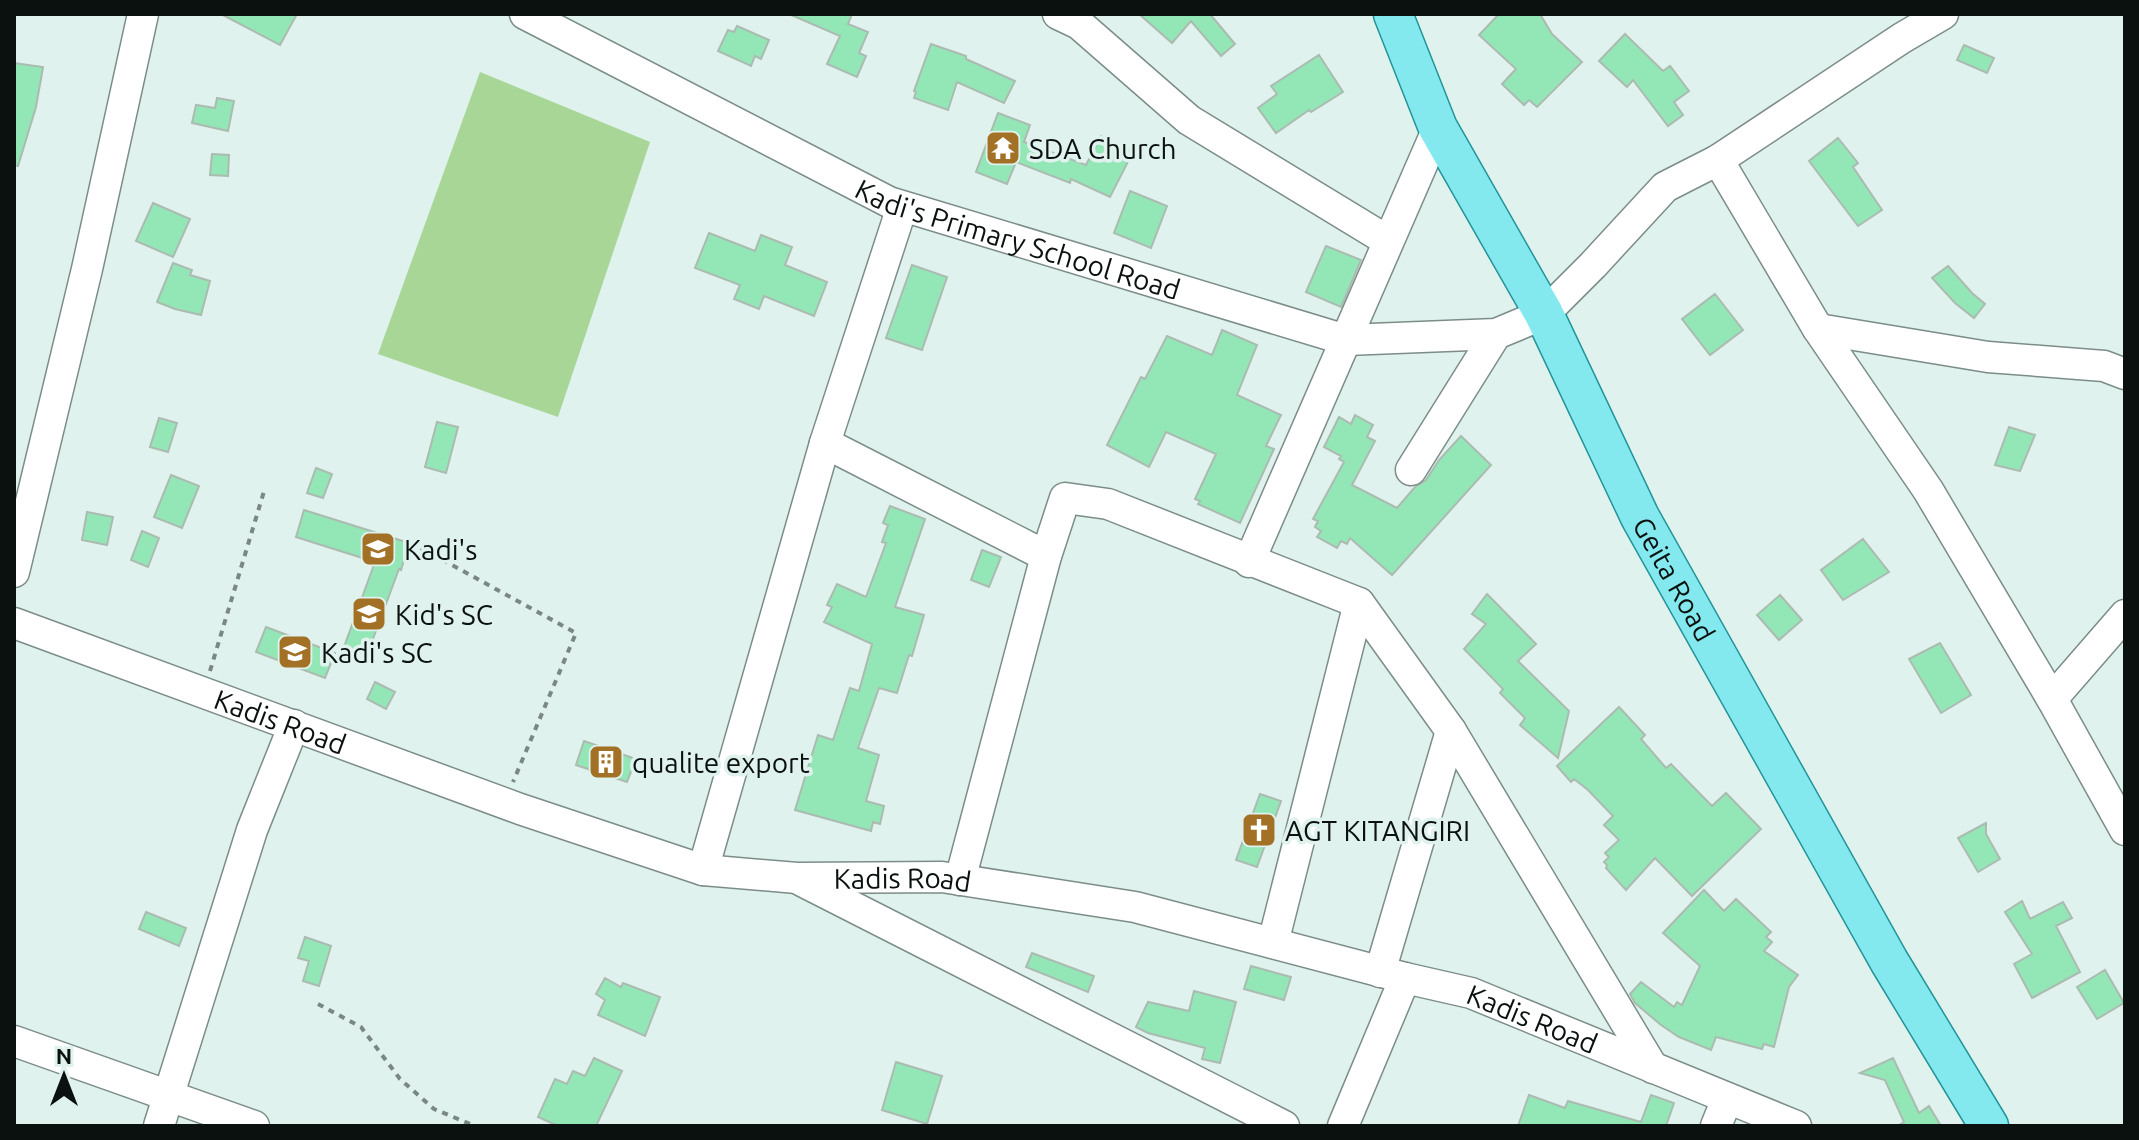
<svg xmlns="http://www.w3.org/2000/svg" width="2139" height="1140" font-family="Ubuntu,sans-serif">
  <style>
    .green { fill: #a8d697 }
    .building { fill: #93e7b7; stroke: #acbbb1; stroke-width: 2 }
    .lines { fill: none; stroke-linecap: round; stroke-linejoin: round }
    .minor-casing { stroke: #7c8d89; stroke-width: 33 }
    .major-casing { stroke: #239499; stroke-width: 41 }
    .path { stroke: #7a8784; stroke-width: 4; stroke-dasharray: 6 6; stroke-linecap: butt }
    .minor { stroke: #fff; stroke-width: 30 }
    .major { stroke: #83e9ef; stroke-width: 38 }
    .labels { text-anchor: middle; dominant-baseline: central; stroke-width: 7; stroke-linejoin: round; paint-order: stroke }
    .poi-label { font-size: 28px; fill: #0a110f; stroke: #dff2ed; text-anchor: start }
    .street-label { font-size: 28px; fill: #0a110f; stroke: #dff2ed }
  </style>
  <rect width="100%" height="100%" fill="#dff2ed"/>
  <path class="green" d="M480,72L650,142L558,417L378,354Z"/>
  <path class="building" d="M221,14H297L280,45Z
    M789,14H852L848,24L868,32L859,53L866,56L857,77L827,64L840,36Z
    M1139,14H1210L1235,44L1221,56L1191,21L1172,43Z
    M1499,14H1540L1552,34L1582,62L1537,107L1529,100L1524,105L1502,84L1516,69L1479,35Z
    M737,26L769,40L761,59L755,56L751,66L718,51L728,30L734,32Z
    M1625,34L1663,71L1670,66L1689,91L1674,102L1683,115L1668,126L1633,80L1627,87L1599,61Z
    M931,44L966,56V59L1015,81L1004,103L957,82L948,110L914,98L916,92L914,91Z
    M1964,45L1994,58L1987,73L1957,60Z
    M1319,55L1343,92L1311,112L1309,110L1276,133L1258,108L1277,94L1271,86Z
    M14,63L43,67L36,107L18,166L14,165Z
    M217,98L234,101L228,131L192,123L196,105L215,108Z
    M998,113L1030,125L1024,142L1086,165L1101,136L1133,152L1110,197L1071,179L1070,183L1016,162L1007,184L976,172Z
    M1838,138L1858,163L1853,167L1882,210L1858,226L1809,161Z
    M212,154L229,155L228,176L210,175Z
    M1130,191L1167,206L1151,248L1114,233Z
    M153,203L190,219L173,257L136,241Z
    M709,233L755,251L761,235L792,247L785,265L827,282L814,316L764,296L759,309L734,299L740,285L695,268Z
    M1326,246L1361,260L1341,307L1306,292Z
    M173,263L192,270L190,275L210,281L201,315L175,309L157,302Z
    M912,265L947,277L922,350L886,338Z
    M1948,266L1972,293L1985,304L1974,318L1955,303L1932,278Z
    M1715,294L1743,330L1710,355L1682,319Z
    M1222,330L1257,345L1237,395L1281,415L1266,446L1274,449L1240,523L1198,504L1200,501L1195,499L1216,454L1166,432L1149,467L1107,445L1141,377L1145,379L1167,336L1212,355Z
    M1355,415L1373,425L1367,437L1375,441L1352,485L1397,508L1415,487L1426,480L1439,460L1461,436L1491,465L1392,575L1350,538L1347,544L1341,541L1337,548L1317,537L1321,531L1315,527L1318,521L1313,519L1344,462L1339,459L1341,456L1324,447L1339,417L1351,424Z
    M159,418L177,423L168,452L150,447Z
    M437,422L458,427L446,473L425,467Z
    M2009,427L2035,435L2020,471L1995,465Z
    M316,468L332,474L323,498L307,493Z
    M171,475L199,486L182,528L154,517Z
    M890,506L925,519L895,607L924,615L912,656L909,655L897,693L879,688L858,748L879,755L866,801L884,806L880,824L873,822L871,831L795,810L818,735L833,740L850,688L859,691L872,644L824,622L832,607L827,605L837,584L866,597L886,543L882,542L888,525L883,523Z
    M304,510L409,543L401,570L399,569L367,655L344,647L375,562L296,537Z
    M87,512L113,517L107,545L82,540Z
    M142,531L159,538L148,567L131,560Z
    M1863,539L1889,572L1843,600L1821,570Z
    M982,550L1001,557L989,587L971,580Z
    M1487,594L1536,644L1518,661L1569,711L1558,758L1520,725L1525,718L1500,693L1503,689L1464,649L1486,624L1472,614Z
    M1780,595L1802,620L1779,640L1757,615Z
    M266,627L335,653L325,678L256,652Z
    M1940,643L1971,695L1941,713L1909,659Z
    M375,682L395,692L386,709L367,699Z
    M1619,707L1645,735L1641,739L1666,768L1671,764L1712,806L1726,793L1761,829L1692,896L1655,858L1626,890L1606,868L1607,865L1604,862L1609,857L1605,853L1619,840L1604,825L1613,816L1588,790L1574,779L1571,782L1557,766Z
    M584,741L636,759L627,782L576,765Z
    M1260,794L1281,801L1257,867L1236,860Z
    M1986,823V834L2000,859L1978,872L1958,838Z
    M1704,890L1724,911L1736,899L1771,932L1766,937L1772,942L1764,951L1798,975L1789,987L1774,1047L1764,1044L1762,1049L1716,1037L1711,1050L1679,1037L1661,1025L1635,1003L1630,994L1641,982L1674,1007L1677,1002L1682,1005L1700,966L1663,933Z
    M2022,901L2030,919L2063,902L2072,918L2056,926L2080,972L2032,998L2014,964L2032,954L2005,912Z
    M146,912L186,928L179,946L139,929Z
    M305,937L331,946L319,986L303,981L309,961L298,958Z
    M1032,953L1094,976L1088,992L1026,967Z
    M1251,966L1291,977L1284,1000L1244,989Z
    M2105,970L2124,1003L2097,1019L2077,987Z
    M605,978L621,987L623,983L660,997L645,1036L598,1015L605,1000L596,994Z
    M1194,991L1236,1002L1220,1063L1202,1059L1205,1048L1148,1033L1136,1027L1148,1002L1189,1011Z
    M594,1058L622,1071L596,1126H558L538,1117L555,1079L567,1084L573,1071L585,1076Z
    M1893,1058L1919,1113L1929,1106L1941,1126H1897L1904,1122L1885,1080L1860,1073Z
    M896,1062L942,1076L927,1124L882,1110Z
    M1529,1095L1565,1108L1568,1101L1641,1122L1651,1095L1674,1103L1666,1126H1518Z"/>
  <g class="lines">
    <defs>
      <g id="minor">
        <path id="s1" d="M525,14L889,202L1346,340L1496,334L1544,314L1593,265L1665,187L1718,160L1902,38L1943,14"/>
        <path d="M1058,14L1079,24L1189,120L1388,241"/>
        <path d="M1718,160L1818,329L1928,490L2052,699L2125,830"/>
        <path d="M1818,329L1988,357L2104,366L2125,374"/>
        <path d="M825,443L1046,556"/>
        <path d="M1411,470L1496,334"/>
        <path d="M1249,562L1438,128"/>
        <path d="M14,572L87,269L143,14"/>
        <path id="s2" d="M14,623L520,809L703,870L797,878L942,877L1135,907L1405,978L1471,993L1796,1126"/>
        <path d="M2052,699L2125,615"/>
        <path d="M703,870L825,443L902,207"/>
        <path d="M960,880L1046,556L1065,498L1108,504L1359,603L1451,731L1653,1068"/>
        <path d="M802,881L1284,1126"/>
        <path d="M1273,943L1359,603"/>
        <path d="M1380,972L1451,731"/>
        <path d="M14,1041L254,1126"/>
        <path d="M159,1126L252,830L294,725"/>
        <path d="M1343,1126L1405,978"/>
        <path d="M1716,1126L1727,1099"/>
      </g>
      <g id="major">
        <path id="s3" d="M1393,14L1438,128L1544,314L1640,517L1889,961L1989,1126"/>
      </g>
    </defs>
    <use href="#minor" class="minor-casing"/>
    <use href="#major" class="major-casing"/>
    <path class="path" d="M421,548L576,633L513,782
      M210,671L265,488
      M318,1004L361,1027L400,1079L434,1109L475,1126"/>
    <use href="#minor" class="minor"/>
    <use href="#major" class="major"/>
  </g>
  <defs>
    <symbol id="temple-square" viewBox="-11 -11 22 22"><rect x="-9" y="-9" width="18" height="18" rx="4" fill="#a27126" stroke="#dff2ed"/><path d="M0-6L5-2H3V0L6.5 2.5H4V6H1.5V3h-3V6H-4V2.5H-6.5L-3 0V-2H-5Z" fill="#fff"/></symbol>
    <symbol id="school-square" viewBox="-11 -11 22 22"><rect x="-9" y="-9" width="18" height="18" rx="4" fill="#a27126" stroke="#dff2ed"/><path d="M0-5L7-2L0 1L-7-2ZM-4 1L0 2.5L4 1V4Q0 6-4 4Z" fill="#fff"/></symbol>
    <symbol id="building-square" viewBox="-11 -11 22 22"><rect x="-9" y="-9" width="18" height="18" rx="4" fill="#a27126" stroke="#dff2ed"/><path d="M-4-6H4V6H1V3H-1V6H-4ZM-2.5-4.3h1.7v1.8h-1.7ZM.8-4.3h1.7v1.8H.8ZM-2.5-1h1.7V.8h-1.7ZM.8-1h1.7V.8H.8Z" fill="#fff"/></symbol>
    <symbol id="church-square" viewBox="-11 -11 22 22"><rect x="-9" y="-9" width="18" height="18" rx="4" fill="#a27126" stroke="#dff2ed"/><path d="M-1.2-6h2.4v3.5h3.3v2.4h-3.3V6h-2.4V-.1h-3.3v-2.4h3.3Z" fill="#fff"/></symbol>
  </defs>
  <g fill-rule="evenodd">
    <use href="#temple-square" x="983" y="128" width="40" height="40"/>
    <use href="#school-square" x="358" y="529" width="40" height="40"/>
    <use href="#school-square" x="349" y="594" width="40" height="40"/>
    <use href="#school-square" x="275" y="632" width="40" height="40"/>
    <use href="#building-square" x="586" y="742" width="40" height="40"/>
    <use href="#church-square" x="1239" y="810" width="40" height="40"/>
  </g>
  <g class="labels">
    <g class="poi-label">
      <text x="1029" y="148">SDA Church</text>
      <text x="404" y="549">Kadi's</text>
      <text x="395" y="614">Kid's SC</text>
      <text x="321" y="652">Kadi's SC</text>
      <text x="632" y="762">qualite export</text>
      <text x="1285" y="830">AGT KITANGIRI</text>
    </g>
    <g class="street-label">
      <text stroke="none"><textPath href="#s1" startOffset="544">Kadi's Primary School Road</textPath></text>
      <text stroke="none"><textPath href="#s3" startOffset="632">Geita Road</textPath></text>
      <text stroke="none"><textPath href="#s2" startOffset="284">Kadis Road</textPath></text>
      <text stroke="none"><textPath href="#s2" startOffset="932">Kadis Road</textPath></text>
      <text stroke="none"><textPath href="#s2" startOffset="1580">Kadis Road</textPath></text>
    </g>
  </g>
  <rect width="2139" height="1140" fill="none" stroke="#0a110f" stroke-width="32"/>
  <g transform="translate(64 1076)" stroke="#dff2ed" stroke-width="6" paint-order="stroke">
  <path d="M0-6L14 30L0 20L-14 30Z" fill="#0a110f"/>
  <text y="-12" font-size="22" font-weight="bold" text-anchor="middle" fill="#0a110f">N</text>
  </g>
</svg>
